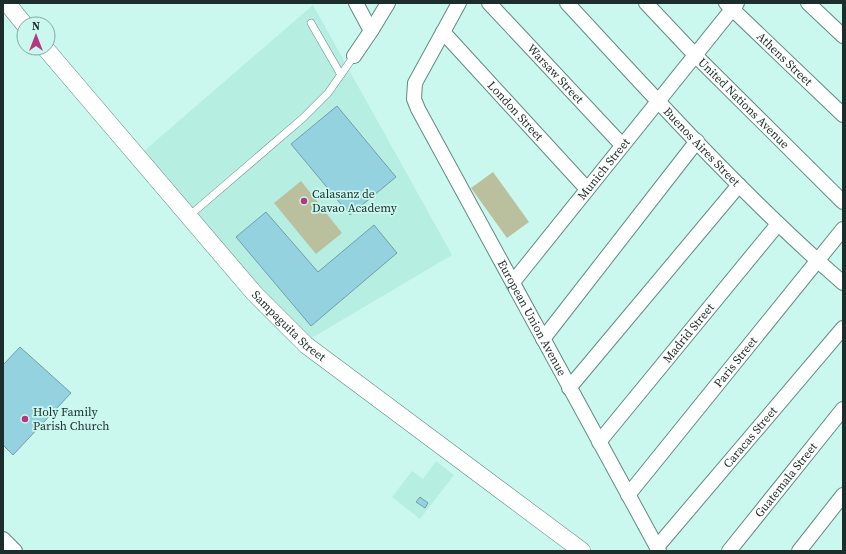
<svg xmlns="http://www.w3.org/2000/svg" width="846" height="554" font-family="'Source Serif 4',serif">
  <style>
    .built { fill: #b6eee2 }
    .green { fill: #babf9e }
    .building { fill: #95d2e0; stroke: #729da8 }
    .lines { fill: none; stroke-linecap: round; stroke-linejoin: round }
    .service-casing { stroke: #608b82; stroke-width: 8 }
    .minor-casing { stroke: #608b82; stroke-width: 16 }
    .tertiary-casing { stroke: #608b82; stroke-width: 18 }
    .service { stroke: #fff; stroke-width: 7 }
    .minor { stroke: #fff; stroke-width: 14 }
    .tertiary { stroke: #fff; stroke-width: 17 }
    .poi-dot { fill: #b63681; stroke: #caf8ef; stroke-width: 1.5 }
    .labels { text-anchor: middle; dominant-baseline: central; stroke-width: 3.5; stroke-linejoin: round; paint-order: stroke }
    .street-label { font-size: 12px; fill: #1c2e2b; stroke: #caf8ef }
    .poi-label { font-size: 12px; fill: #1c2e2b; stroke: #caf8ef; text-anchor: start }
  </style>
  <rect width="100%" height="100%" fill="#caf8ef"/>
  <path class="built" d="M313,5L452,255L310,339L261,290L144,151Z
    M436,461L454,475L420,519L392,497L412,471L423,479Z"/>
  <path class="green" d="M493,172L529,222L507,238L471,188Z
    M301,181L342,233L316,254L274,203Z"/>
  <path class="building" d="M337,106L396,177L350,215L291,144Z
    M266,212L318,272L374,225L397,253L311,326L236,237Z
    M20,347L71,393L13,455L3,445V365Z
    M420,497L428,503L425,508L416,502Z"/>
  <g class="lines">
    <defs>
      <path id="service" d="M311,23L341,75
        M189,216L303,118L328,93L354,56"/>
      <g id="minor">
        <path d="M356,3L371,31"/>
        <path id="s1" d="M459,3L415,83L414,99L418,109L659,551"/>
        <path id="s2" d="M489,3L622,145"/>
        <path id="s3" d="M567,3C656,99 744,197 843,283"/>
        <path id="s4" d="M646,3L695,55L843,202"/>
        <path id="s5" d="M726,3L843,115"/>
        <path d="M808,3L843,36"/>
        <path id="s6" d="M443,32L587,189"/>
        <path d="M354,56L371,31L388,3"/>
        <path id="s7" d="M513,282L737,3"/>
        <path d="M543,339L697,141"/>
        <path d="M569,388L739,185"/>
        <path id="s8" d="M599,442L778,224"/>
        <path id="s9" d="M628,495L843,229"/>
        <path d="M3,539L15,551"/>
        <path id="s10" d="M657,547L843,328"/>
        <path id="s11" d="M729,551L843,409"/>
        <path d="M799,551L843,495"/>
      </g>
      <g id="tertiary">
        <path d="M7,3L24,24"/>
        <path id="s12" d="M45,48L254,293L306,345L582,551"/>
      </g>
    </defs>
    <use href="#service" class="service-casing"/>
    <use href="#minor" class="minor-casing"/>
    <use href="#tertiary" class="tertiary-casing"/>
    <use href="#service" class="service"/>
    <use href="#minor" class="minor"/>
    <use href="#tertiary" class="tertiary"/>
  </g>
  <g class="poi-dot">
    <circle cx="304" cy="201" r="4"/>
    <circle cx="25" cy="419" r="4"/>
  </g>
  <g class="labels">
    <g class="street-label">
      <text stroke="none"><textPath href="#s5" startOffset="81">Athens Street</textPath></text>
      <text stroke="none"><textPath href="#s2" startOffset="97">Warsaw Street</textPath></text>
      <text stroke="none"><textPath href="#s4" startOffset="140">United Nations Avenue</textPath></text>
      <text stroke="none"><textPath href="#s6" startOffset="107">London Street</textPath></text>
      <text stroke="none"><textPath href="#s3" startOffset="197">Buenos Aires Street</textPath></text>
      <text stroke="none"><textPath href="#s7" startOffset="145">Munich Street</textPath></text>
      <text stroke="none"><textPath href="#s1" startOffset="356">European Union Avenue</textPath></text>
      <text stroke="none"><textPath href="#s12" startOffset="370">Sampaguita Street</textPath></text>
      <text stroke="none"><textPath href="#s8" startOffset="141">Madrid Street</textPath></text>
      <text stroke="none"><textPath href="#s9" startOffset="171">Paris Street</textPath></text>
      <text stroke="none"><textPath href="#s10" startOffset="144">Caracas Street</textPath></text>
      <text stroke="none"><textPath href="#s11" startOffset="91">Guatemala Street</textPath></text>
    </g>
    <g class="poi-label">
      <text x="312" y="194">Calasanz de<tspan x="312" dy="14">Davao Academy</tspan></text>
      <text x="33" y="412">Holy Family<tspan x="33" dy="14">Parish Church</tspan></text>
    </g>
  </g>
  <rect width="846" height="554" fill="none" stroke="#1c2e2b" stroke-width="8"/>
  <g transform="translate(36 36)"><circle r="19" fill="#caf8ef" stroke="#84a7a1"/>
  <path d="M0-3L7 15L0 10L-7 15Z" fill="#b63681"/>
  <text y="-6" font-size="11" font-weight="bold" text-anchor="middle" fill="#1c2e2b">N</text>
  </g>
</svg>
